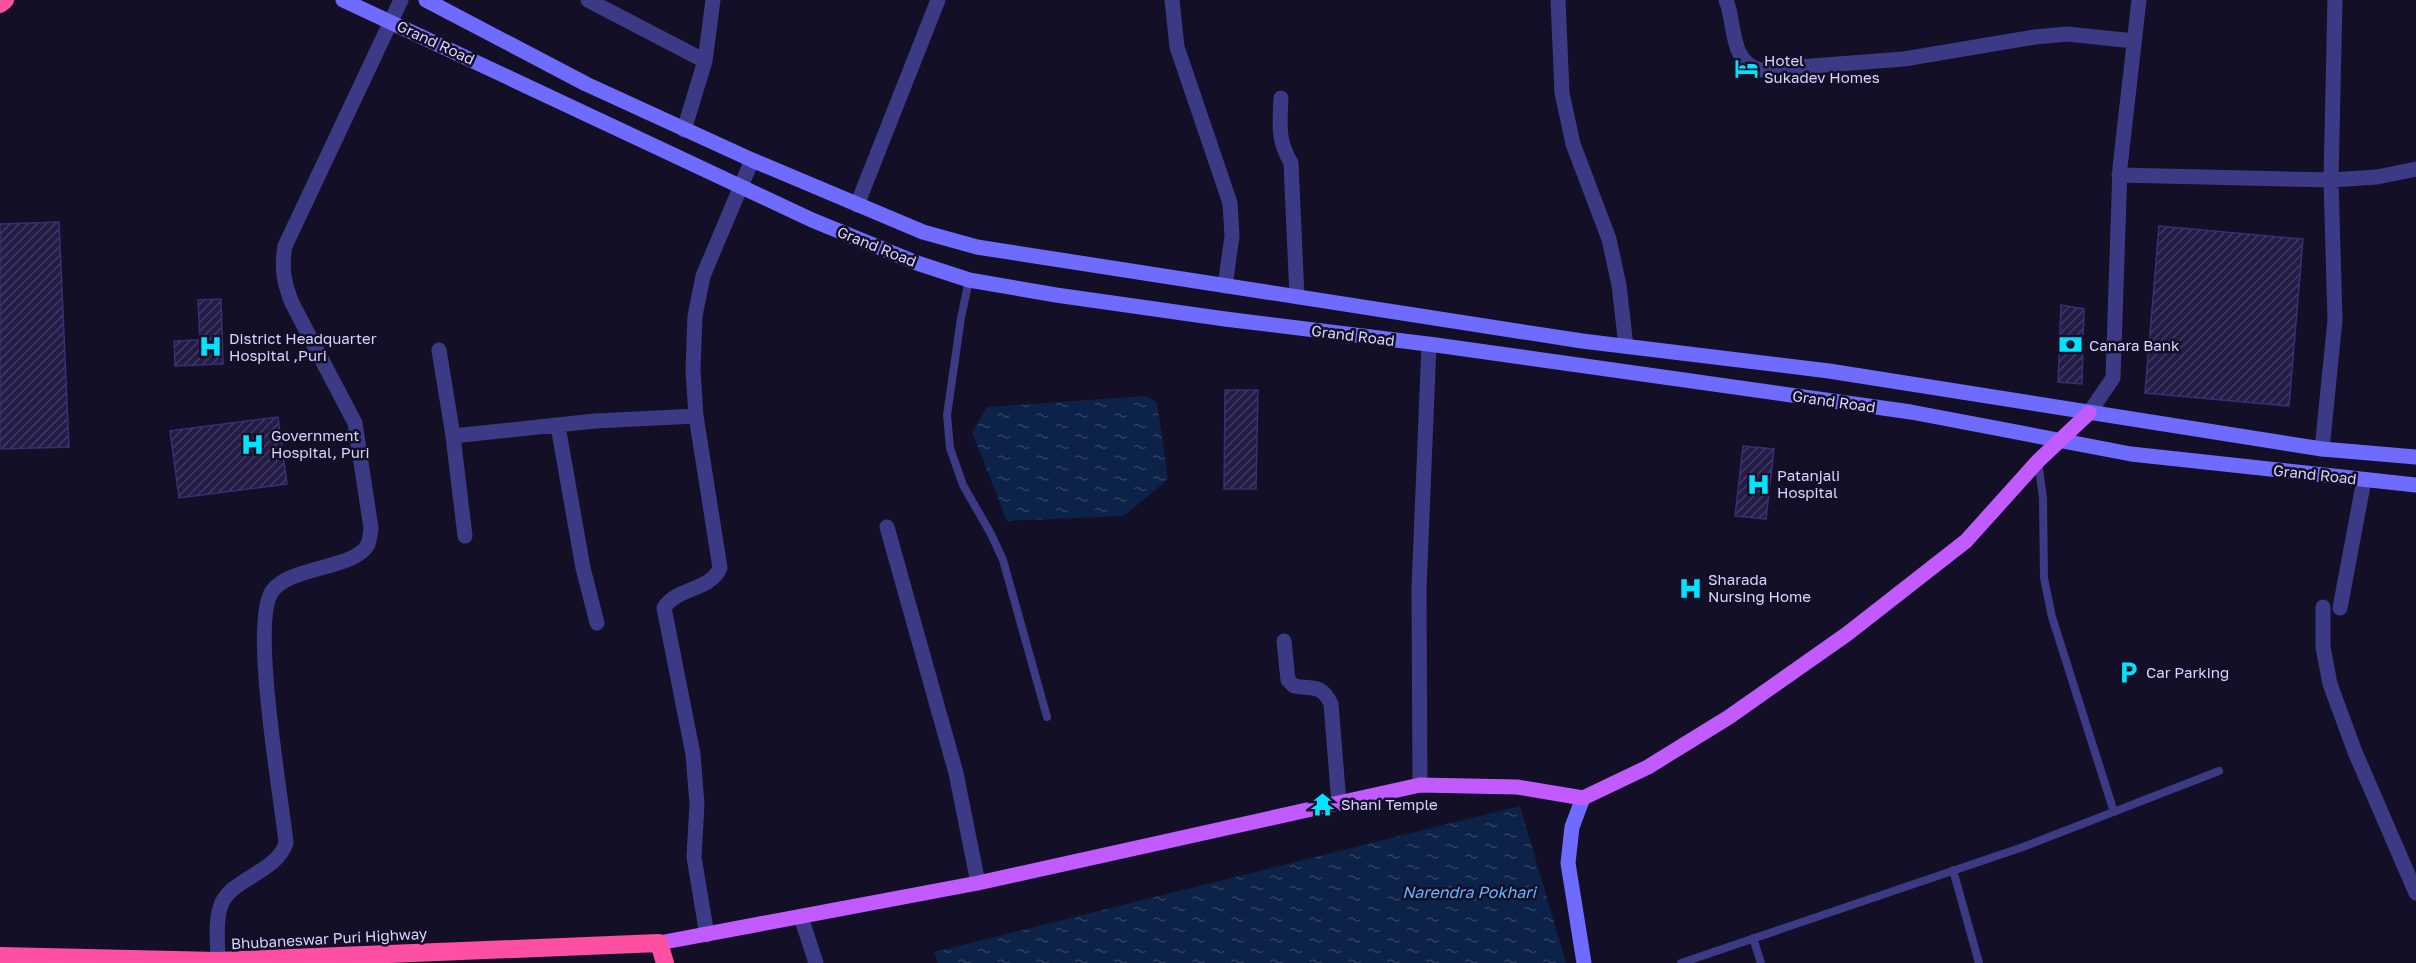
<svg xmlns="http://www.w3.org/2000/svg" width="2416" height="963" font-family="'Golos Text',sans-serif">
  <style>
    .water { fill: url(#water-ripples) }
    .building { fill: url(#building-hatch); stroke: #3b2d73; stroke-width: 1.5 }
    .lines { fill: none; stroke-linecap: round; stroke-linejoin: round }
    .lane { stroke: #3d3a85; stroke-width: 8 }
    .street { stroke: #3d3a85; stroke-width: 15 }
    .secondary { stroke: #6f6bff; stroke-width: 15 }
    .primary { stroke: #c25bff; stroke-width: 15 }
    .highway { stroke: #ff4fa3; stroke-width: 18 }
    .labels { text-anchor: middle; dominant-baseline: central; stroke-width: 5; stroke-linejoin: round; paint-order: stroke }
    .street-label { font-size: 15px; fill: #d9d4ff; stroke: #130f26 }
    .poi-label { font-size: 15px; fill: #d9d4ff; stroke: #130f26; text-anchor: start }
    .water-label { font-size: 16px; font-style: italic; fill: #62b6ff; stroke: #130f26 }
  </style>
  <defs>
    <pattern id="water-ripples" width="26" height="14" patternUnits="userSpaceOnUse" patternTransform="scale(1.5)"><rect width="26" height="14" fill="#0c2248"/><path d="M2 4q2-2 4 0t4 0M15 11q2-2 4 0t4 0" fill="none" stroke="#2f4163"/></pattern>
    <pattern id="building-hatch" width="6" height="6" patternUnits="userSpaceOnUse" patternTransform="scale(1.5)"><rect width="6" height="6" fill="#241b47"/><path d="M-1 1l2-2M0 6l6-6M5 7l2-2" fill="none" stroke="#433b63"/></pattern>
  </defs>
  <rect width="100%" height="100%" fill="#130f26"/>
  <path class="water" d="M1146,396L1157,403L1168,479L1124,516L1007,521L972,432L987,407Z
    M1520,806L1566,963H938L934,952Z"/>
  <path class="building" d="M59,222L69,447L0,449V224Z
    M2159,226L2303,239L2289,406L2145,393Z
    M221,299L223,364L175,366L174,341L200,340L198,300Z
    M2061,305L2084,309L2082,384L2058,382Z
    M1225,390H1258L1256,489H1224Z
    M278,417L287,484L179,498L170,431Z
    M1743,446L1774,449L1766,519L1735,516Z"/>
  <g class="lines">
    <path class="lane" d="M969,280L961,318L947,415L950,448L963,485L991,534L1003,560L1047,717
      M2038,461L2043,498L2044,578L2052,617L2114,812
      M1953,870L1979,963
      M1753,938L1761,963
      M1681,963L2023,847L2219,771"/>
    <path class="street" d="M588,0L705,61
      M1172,0L1177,47L1230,203L1232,236L1225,286
      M1558,0L1562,93L1573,144L1609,239L1619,285L1626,346
      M1726,0C1736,25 1729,61 1760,70L1904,59L2035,37L2067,34L2134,41
      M1281,98C1280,124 1277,139 1291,163L1297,297
      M684,130L705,61L713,0
      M2119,175L2331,180L2377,177L2416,169
      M857,205L938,0
      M439,350L453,436L465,536
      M2089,413L2113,378L2120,167L2139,0
      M558,426L583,568L597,623
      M453,436L595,421L696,416
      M2322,449L2335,320L2331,180L2335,0
      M887,527L956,773L978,883
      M2323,607V647L2330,684L2355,752L2416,893
      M2340,608L2364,480
      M1284,641L1288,680L1294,686C1313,690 1321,683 1331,704L1339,803
      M1420,785L1419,589L1429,344
      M801,917L816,963
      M707,935L694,857L697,804L693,754L664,608C677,587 710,591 720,568L696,416L693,370L695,316L703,276L752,160
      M218,961C218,944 215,925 220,908C227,879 276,874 286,843C282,800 249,618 273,590C293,566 352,569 367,546C370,541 370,534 371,528L355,423L292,303C284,283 281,268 285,246L401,0"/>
    <path class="secondary" d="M343,0L812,220L917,263L969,280L1056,295L1225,319L1436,345L1911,412L2131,454L2416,485
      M426,0L586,84L752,160L923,232L977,247L1582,341L1829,371L2322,449L2416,457
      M1583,798L1572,827L1568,863L1584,963"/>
    <path class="primary" d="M659,943L978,883L1420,785L1517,787L1583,798L1648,767L1729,717L1847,634L1966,541L2038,461L2089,413"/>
    <path class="highway" d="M0,4L5,0
      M0,956L218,961L659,943L665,963"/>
  </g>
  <defs>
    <symbol id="hotel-bare" viewBox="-9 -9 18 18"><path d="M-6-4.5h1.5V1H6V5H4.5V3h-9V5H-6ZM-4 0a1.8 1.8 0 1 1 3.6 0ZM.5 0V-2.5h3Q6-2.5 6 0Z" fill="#00e5ff" stroke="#130f26" stroke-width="2.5" paint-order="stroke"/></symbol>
    <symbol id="bank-bare" viewBox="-9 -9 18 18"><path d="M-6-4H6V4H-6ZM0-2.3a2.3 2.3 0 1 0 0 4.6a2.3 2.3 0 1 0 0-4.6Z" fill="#00e5ff" stroke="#130f26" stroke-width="2.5" paint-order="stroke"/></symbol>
    <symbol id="hospital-bare" viewBox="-9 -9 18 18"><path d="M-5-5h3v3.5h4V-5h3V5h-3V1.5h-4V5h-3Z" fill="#00e5ff" stroke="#130f26" stroke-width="2.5" paint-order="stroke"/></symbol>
    <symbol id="parking-bare" viewBox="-9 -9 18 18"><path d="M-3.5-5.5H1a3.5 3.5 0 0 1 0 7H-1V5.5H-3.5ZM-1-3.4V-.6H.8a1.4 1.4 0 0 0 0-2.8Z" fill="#00e5ff" stroke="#130f26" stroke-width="2.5" paint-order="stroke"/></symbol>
    <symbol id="temple-bare" viewBox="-9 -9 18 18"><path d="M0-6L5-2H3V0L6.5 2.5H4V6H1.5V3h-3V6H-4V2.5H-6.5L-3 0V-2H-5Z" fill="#00e5ff" stroke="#130f26" stroke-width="2.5" paint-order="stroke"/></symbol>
  </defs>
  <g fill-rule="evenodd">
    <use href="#hotel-bare" x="1730" y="52" width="33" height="33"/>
    <use href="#bank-bare" x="2054" y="328" width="33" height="33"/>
    <use href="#hospital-bare" x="194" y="330" width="33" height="33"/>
    <use href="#hospital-bare" x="236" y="428" width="33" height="33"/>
    <use href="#hospital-bare" x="1742" y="468" width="33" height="33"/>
    <use href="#hospital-bare" x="1674" y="572" width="33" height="33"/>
    <use href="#parking-bare" x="2112" y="656" width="33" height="33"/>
    <use href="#temple-bare" x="1306" y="788" width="33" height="33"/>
  </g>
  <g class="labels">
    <g class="street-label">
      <text transform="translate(436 42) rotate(25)">Grand Road</text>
      <text transform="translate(877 246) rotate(22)">Grand Road</text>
      <text transform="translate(1353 335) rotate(7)">Grand Road</text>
      <text transform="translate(1834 401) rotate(8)">Grand Road</text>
      <text transform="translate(2315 474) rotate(6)">Grand Road</text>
      <text transform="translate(329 938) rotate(-3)">Bhubaneswar Puri Highway</text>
    </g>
    <g class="poi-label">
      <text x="1764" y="60">Hotel<tspan x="1764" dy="17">Sukadev Homes</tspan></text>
      <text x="229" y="338">District Headquarter<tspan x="229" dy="17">Hospital ,Puri</tspan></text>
      <text x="2089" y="345">Canara Bank</text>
      <text x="271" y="435">Government<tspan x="271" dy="17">Hospital, Puri</tspan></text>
      <text x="1777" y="475">Patanjali<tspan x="1777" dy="17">Hospital</tspan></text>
      <text x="1708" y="579">Sharada<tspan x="1708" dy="17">Nursing Home</tspan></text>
      <text x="2146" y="672">Car Parking</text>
      <text x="1341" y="804">Shani Temple</text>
    </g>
    <g class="water-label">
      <text x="1469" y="892">Narendra Pokhari</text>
    </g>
  </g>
</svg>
